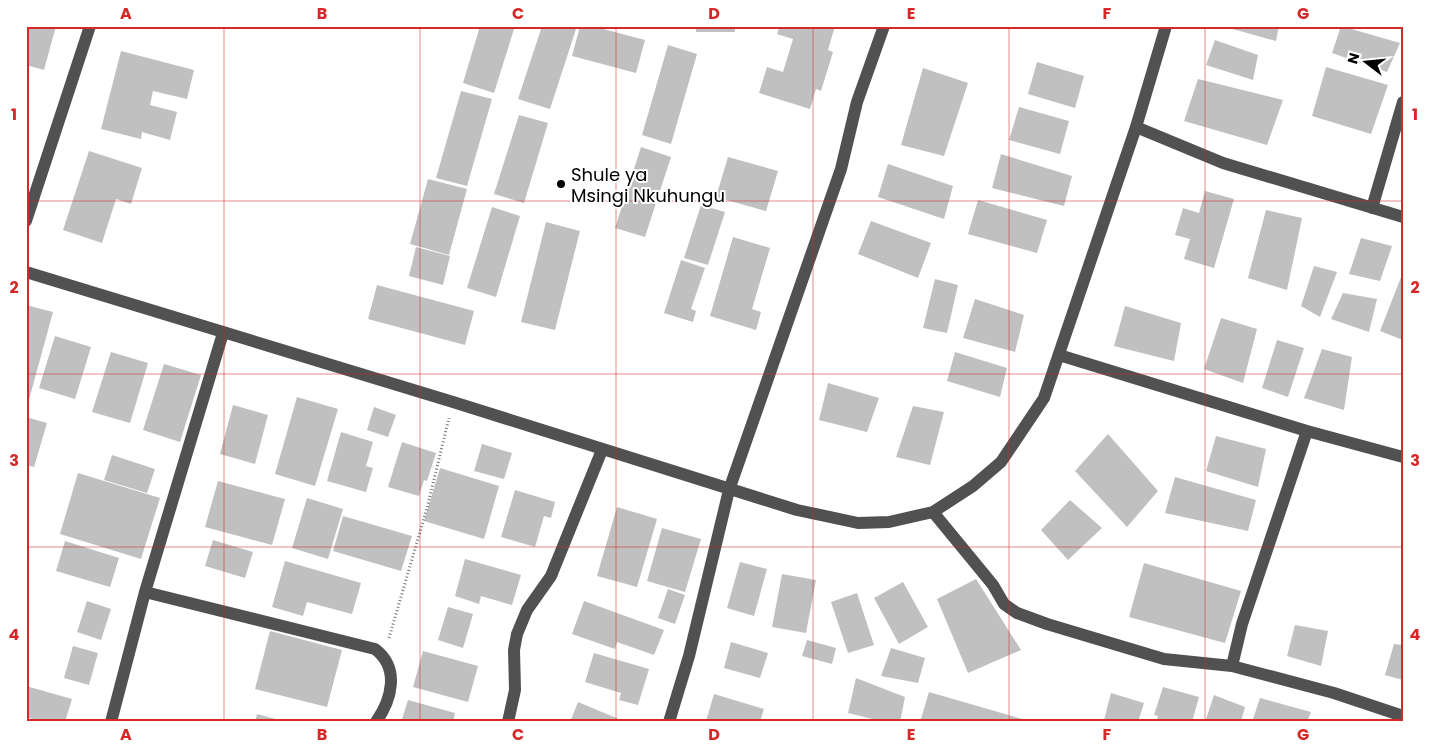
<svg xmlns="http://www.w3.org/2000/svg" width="1429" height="748" font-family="Poppins,sans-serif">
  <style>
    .building { fill: #c0c0c0 }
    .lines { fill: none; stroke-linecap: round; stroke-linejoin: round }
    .path { stroke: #737373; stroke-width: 3; stroke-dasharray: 1 2.5; stroke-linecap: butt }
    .minor { stroke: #515151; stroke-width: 12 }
    .grid { fill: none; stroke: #d62828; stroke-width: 1; stroke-opacity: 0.55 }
    .poi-dot { fill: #000; stroke: #fff; stroke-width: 2 }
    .labels { text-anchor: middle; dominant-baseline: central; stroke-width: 4; stroke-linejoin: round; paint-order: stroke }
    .poi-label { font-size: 18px; fill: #000; stroke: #fff; text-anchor: start }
    .neatline { fill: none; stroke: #d62828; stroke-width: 2 }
    .grid-label { font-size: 16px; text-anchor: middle; font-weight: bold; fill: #d62828 }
  </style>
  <rect width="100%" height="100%" fill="#fff"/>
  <path class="building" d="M26,26H56L44,70L26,65Z
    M480,26H515L494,93L463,83Z
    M542,26H577L550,109L518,99Z
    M580,26H592L645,40L636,73L572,56Z
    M696,26H735V32H696Z
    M780,26H835L828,50L833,52L821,91L816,89L810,109L759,93L767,67L783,72L793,39L777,34Z
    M1222,26H1279L1276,41Z
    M1341,26L1400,43L1387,72L1332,53Z
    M1215,40L1258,55L1253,80L1206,65Z
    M668,45L697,54L671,144L642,135Z
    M121,51L194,70L187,99L153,91L150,105L177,112L170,140L142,132L141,139L101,129Z
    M1037,62L1084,76L1075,108L1028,94Z
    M1326,67L1388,85L1371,134L1312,116Z
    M923,68L968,83L944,156L901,145Z
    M1198,79L1283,100L1267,145L1184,121Z
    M461,91L492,99L467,186L436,178Z
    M1019,107L1069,121L1060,154L1009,140Z
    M519,115L548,123L524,203L494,194Z
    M641,147L671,157L645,237L615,228Z
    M89,151L142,168L131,204L116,199L102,243L63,230Z
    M1001,154L1072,176L1064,206L992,188Z
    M728,157L778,171L766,211L716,197Z
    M888,164L953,186L944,219L878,197Z
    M428,179L467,189L449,255L410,244Z
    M1205,191L1234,199L1214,268L1184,259L1190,239L1175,235L1183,208L1199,213Z
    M978,200L1047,220L1037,253L968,234Z
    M701,205L725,212L708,265L684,258Z
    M492,207L520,216L496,297L467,288Z
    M1266,210L1302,218L1287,290L1248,278Z
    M871,221L931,243L918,278L858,254Z
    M546,222L580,231L555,330L521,322Z
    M733,237L770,248L752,309L761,312L756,330L710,316Z
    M1361,238L1392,246L1380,281L1349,274Z
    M416,247L450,256L443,285L409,276Z
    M681,260L705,268L691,309L696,311L693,322L664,313Z
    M1314,266L1337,272L1320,317L1301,306Z
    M1403,272V340L1380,331Z
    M935,279L958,285L947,333L923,328Z
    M377,285L474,311L465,345L368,319Z
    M1343,293L1377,299L1369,332L1331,319Z
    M975,299L1024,315L1015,352L963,338Z
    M26,305L53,312L27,407H26Z
    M1125,306L1181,323L1174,361L1114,346Z
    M1221,318L1257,329L1243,383L1204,369Z
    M55,336L91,347L75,399L39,388Z
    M1277,340L1304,348L1288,397L1262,388Z
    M1322,349L1352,357L1344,410L1304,398Z
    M111,352L148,363L130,423L92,412Z
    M955,352L1007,368L1000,397L947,381Z
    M164,364L201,375L180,442L143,430Z
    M828,383L879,398L867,432L819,420Z
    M297,397L338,409L315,486L275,474Z
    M233,405L268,415L255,464L220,454Z
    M913,406L944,412L930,465L896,457Z
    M374,407L396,415L388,437L367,430Z
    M26,417L47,423L34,467L26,465Z
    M341,432L373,442L366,466L373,468L366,492L327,481Z
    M1108,434L1158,491L1127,527L1075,471Z
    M1216,436L1266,449L1258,487L1206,471Z
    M402,442L436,453L427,481L424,480L419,496L388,487Z
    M482,444L512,453L504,479L474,471Z
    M112,455L155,469L147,493L104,480Z
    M440,468L499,486L484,539L424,521Z
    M78,473L160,498L141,559L60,534Z
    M1175,477L1256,500L1248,531L1165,513Z
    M218,481L285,499L272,545L205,527Z
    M515,490L555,502L551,518L544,516L535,547L501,537Z
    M307,498L343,509L328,559L292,548Z
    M1070,500L1102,528L1068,560L1041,530Z
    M617,507L657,519L637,587L597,576Z
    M343,516L412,536L401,571L333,551Z
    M662,528L701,539L685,592L647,581Z
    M213,540L253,552L245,578L205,566Z
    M65,541L119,558L110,587L56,571Z
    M465,559L521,575L512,605L481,596L479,604L455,596Z
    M285,561L361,583L352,614L307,602L303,616L272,607Z
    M740,562L767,569L754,616L727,608Z
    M1144,563L1241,591L1225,643L1129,617Z
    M782,574L816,580L806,633L772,627Z
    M976,579L1021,650L968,673L937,599Z
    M903,582L928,627L899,644L874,598Z
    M668,589L685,595L675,624L658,618Z
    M857,593L874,645L848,653L831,602Z
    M87,601L111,609L101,640L77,632Z
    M584,601L664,630L654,655L617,642L615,649L572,634Z
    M448,607L473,614L463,648L438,640Z
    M1295,625L1328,631L1321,666L1287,656Z
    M270,631L342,650L327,707L255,689Z
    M807,640L836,648L832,664L802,656Z
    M731,642L768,653L760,678L724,668Z
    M1394,644L1403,645V680L1385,675Z
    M73,646L98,653L89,685L64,678Z
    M891,648L925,658L918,683L881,676Z
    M423,651L478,666L468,702L413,687Z
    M594,653L649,669L638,705L619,700L621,693L585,682Z
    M856,678L905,697L900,722H885L848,713Z
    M26,686L72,699L65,722H43L26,717Z
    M1163,687L1199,697L1192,722H1156L1158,716L1154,715Z
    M929,692L1029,721V722H920Z
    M1111,693L1144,703L1138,722L1104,720Z
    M714,694L764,709L760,722L706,721Z
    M1214,695L1245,707L1241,722H1205Z
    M1260,698L1311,712L1307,722H1252Z
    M408,700L455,713L453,722H401Z
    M578,702L626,722H570Z
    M257,714L283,721V722H255Z"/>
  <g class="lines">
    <path class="path" d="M389,638L427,508L449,418"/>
    <path class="minor" d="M1136,127L1223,163L1403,217
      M1372,208L1403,102
      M26,221L90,26
      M26,272L453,402L797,510L858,523L889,522L933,512L973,486L1001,462L1044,398L1136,127L1166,26
      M1059,355L1307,431L1403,457
      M933,512L993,585L1004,604L1017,613L1047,624L1164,659L1232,666L1334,693L1403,716
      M145,592L375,649C400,668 392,699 376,722
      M1232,666L1242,624L1307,431
      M111,722L145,592L223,333
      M508,722L515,690L514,650L517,634L527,610L551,576L602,450
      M669,722L689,656L729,490L841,169L857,102L884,26"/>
  </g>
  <path class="grid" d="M224,26V722M420,26V722M616,26V722M813,26V722M1009,26V722M1205,26V722M26,201H1403M26,374H1403M26,547H1403"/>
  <circle class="poi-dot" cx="561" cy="184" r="5"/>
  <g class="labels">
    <g class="poi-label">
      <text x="571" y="174">Shule ya<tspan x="571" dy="21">Msingi Nkuhungu</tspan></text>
    </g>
  </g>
  <rect width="1429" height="748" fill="none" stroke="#ffffff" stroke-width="55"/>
  <g transform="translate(1366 62) rotate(286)" stroke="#ffffff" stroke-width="4" paint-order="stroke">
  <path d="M0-4L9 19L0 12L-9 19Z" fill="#000000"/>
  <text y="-8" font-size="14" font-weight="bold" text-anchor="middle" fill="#000000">N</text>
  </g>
  <rect x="28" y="28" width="1374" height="692" class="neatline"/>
  <g class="grid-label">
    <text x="126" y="19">A</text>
    <text x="322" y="19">B</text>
    <text x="518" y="19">C</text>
    <text x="714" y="19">D</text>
    <text x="911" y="19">E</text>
    <text x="1107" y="19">F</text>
    <text x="1303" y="19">G</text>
    <text x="14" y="120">1</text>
    <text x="1415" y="120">1</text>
    <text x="14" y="293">2</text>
    <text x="1415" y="293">2</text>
    <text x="14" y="466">3</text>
    <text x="1415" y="466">3</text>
    <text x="14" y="640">4</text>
    <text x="1415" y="640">4</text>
    <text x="126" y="740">A</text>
    <text x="322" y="740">B</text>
    <text x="518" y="740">C</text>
    <text x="714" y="740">D</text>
    <text x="911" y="740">E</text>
    <text x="1107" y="740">F</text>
    <text x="1303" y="740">G</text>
  </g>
</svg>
